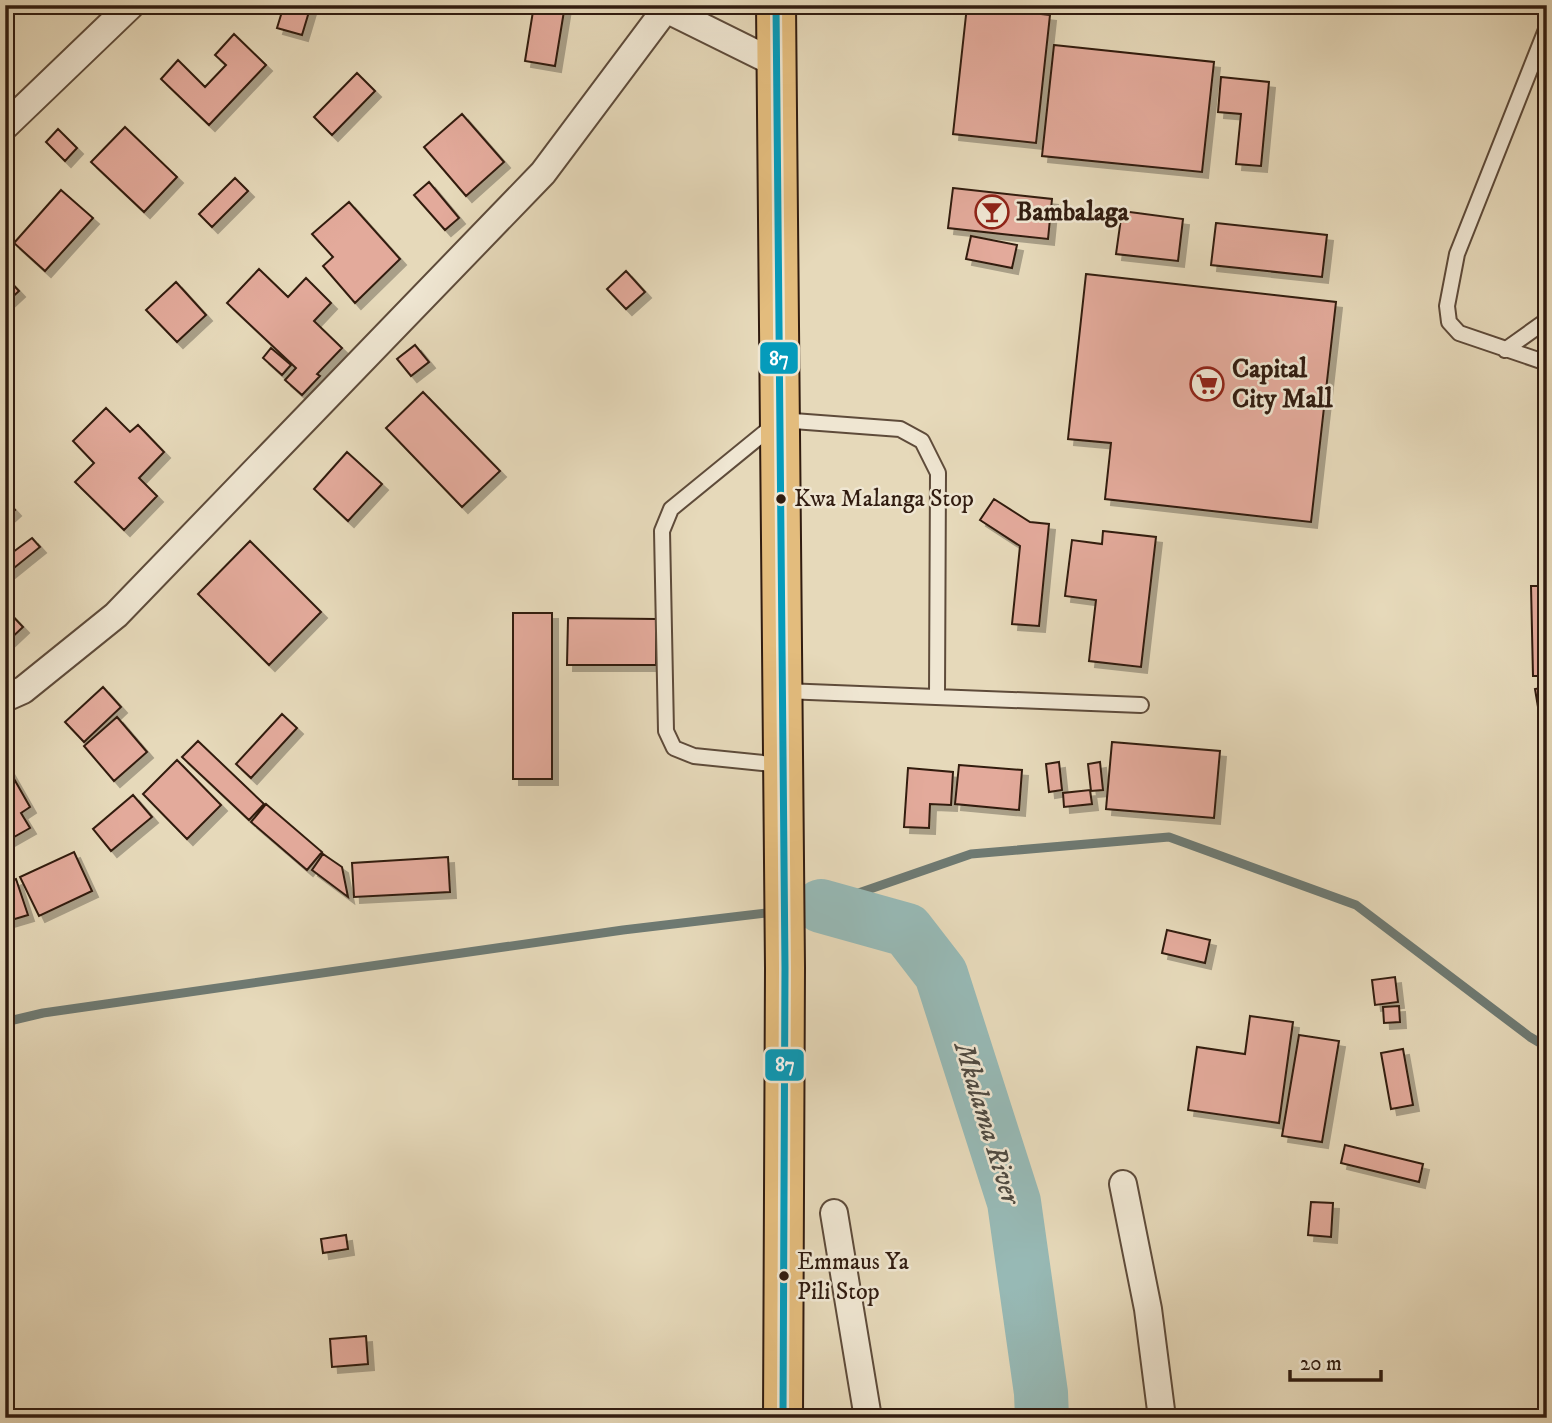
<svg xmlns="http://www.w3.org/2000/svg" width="1552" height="1423" font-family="'IM FELL DW Pica',serif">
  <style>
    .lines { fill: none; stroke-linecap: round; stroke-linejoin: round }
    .stream { stroke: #6e7a73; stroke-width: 9 }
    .river { stroke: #97b9b5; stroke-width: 54 }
    .building { fill: #e3aa9b; stroke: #311c10; stroke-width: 2; filter: url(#shadow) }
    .service-casing { stroke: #5e4b3a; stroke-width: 18 }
    .minor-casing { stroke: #5e4b3a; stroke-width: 30 }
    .trunk-casing { stroke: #311c10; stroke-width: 42 }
    .service { stroke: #efe6d2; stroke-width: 14 }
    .minor { stroke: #efe6d2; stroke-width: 26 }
    .trunk { stroke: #e3bc7d; stroke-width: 38 }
    .bus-1-casing { stroke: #efe6d2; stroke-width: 12 }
    .bus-1 { stroke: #059bbb; stroke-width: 7 }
    .bus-dot { fill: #311c10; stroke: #efe6d2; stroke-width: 2.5 }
    .labels { text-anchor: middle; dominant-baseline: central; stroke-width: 5; stroke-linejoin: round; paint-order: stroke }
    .bus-label { font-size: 24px; fill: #311c10; stroke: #efe6d2; text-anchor: start }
    .poi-label { font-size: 26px; font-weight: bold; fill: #311c10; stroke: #efe6d2; text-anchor: start }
    .water-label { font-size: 28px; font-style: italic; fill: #504b42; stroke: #efe6d2 }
    .line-badge { stroke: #efe6d2; stroke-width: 2.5 }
    .badge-label { font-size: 19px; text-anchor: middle; font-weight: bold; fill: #fff }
  </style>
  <defs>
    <filter id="shadow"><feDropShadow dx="6" dy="6" stdDeviation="0" flood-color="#0004"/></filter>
  </defs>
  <rect width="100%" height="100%" fill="#e6d9ba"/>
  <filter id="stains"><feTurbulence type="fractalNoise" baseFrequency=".00286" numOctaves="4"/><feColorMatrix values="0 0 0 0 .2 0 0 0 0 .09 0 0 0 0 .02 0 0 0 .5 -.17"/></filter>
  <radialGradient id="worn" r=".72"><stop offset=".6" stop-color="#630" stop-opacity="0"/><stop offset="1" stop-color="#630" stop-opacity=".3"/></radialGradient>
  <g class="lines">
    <path class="stream" d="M795,909L821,906L971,854L1169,837L1356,905L1530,1037L1547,1047
      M5,1022L43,1013L623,930L774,912"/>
    <path class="river" d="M821,906L907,930L941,974L1014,1202L1041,1393L1042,1418"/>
  </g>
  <path class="building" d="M284,5H311L302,35L277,28Z
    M534,5H565L555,66L525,61Z
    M967,6L1050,15L1036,143L953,134Z
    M234,34L266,65L209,125L161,79L178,60L205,87L226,65L215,55Z
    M1054,45L1214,62L1202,172L1042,156Z
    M357,73L375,91L332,135L314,117Z
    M1221,77L1269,82L1261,166L1236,164L1241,114L1218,112Z
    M462,114L504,162L466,196L424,147Z
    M125,127L177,177L144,212L91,162Z
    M58,129L77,148L65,161L46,142Z
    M235,178L248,191L212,227L199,214Z
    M429,182L459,218L445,230L414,195Z
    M953,188L1052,199L1048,239L948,228Z
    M61,190L93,218L45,271L14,243Z
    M349,202L400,259L355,303L323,266L333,257L312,234Z
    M1122,211L1183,219L1178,261L1116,254Z
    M1216,223L1327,235L1322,277L1211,265Z
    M971,236L1017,245L1012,268L966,259Z
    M259,269L288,297L306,278L331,303L314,321L342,348L317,374L320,376L302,395L285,380L296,368L227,303Z
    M626,271L645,292L626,309L607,289Z
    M1086,274L1336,302L1311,522L1105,499L1111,443L1068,439Z
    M5,276L19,291L5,304Z
    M176,282L206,315L177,342L146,310Z
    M415,345L429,362L411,376L397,359Z
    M271,348L291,365L282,375L263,358Z
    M423,392L500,471L462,507L386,428Z
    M106,408L130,432L138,425L164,452L139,478L157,496L124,530L75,482L94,463L73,441Z
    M347,452L382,484L348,521L314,489Z
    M1547,455V493L1541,492Z
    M5,499L15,510L5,519Z
    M994,499L1030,522L1049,524L1039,626L1012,624L1020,546L980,520Z
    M1103,531L1156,537L1141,667L1089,661L1096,600L1065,596L1072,540L1102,544Z
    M32,538L40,547L9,572L5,568V558Z
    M250,541L321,612L269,665L198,594Z
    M1531,586H1547V676H1533Z
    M5,608L23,627L5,644Z
    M513,613H552V779H513Z
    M568,618L656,619V665H567Z
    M103,687L121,707L84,742L65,722Z
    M1547,687V712L1539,713L1535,689Z
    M282,714L297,728L251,778L236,764Z
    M117,717L147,752L114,781L84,746Z
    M198,741L264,804L249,820L182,757Z
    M1112,742L1220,751L1214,818L1106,809Z
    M177,760L221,805L187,839L143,794Z
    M1059,762L1062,790L1049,792L1046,764Z
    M1100,762L1103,790L1091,791L1088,764Z
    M5,763L30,807L21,813L30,828L5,842Z
    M959,765L1022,770L1019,810L955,804Z
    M908,768L953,772L951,805L930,804L929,828L904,827Z
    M1090,790L1092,804L1064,807L1063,793Z
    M133,795L152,817L111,851L93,829Z
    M266,804L322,852L307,870L251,822Z
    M74,852L92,891L39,916L20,877Z
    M323,854L342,867L348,897L312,870Z
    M448,857L450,892L354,897L352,863Z
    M16,879L28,915L5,922V883Z
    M1167,930L1210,940L1205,963L1162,953Z
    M1395,977L1398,1002L1375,1005L1372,980Z
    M1399,1006L1400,1022L1384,1023L1383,1007Z
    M1250,1016L1293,1022L1279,1123L1188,1110L1197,1047L1245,1054Z
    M1299,1035L1339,1041L1322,1142L1282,1136Z
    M1403,1049L1413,1105L1391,1109L1381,1053Z
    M1345,1145L1423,1164L1419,1182L1341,1163Z
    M1311,1202L1333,1203L1331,1237L1308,1235Z
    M346,1235L348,1249L323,1253L321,1239Z
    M366,1336L368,1364L332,1367L330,1339Z"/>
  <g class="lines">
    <defs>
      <path id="service" d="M1547,27L1457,254L1447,306L1449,322L1459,333L1547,363
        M1505,350L1547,320
        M784,691L1141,705
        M782,765L694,756L674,748L666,731L662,531L671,509L780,420L900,429L922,441L938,473L937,697"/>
      <path id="minor" d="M658,5L777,64
        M5,126L131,5
        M5,698L23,690L116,615L543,173L665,10
        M1123,1184L1148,1309L1162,1418
        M834,1213L868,1418"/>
      <path id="trunk" d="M776,5L785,968L783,1418"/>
    </defs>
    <use href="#service" class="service-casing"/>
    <use href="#minor" class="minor-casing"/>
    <use href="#trunk" class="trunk-casing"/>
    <use href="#service" class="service"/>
    <use href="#minor" class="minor"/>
    <use href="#trunk" class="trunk"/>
    <defs>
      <path id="bus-1" d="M776,5L785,968L783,1418"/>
    </defs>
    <use href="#bus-1" class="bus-1-casing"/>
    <use href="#bus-1" class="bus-1"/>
  </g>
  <defs>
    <symbol id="bar-ring" viewBox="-11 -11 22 22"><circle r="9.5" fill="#efe6d2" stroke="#8f2418" stroke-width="1.5"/><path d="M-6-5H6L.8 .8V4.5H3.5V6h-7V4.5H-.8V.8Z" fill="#8f2418"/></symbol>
    <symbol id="supermarket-ring" viewBox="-11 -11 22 22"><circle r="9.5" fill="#efe6d2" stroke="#8f2418" stroke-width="1.5"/><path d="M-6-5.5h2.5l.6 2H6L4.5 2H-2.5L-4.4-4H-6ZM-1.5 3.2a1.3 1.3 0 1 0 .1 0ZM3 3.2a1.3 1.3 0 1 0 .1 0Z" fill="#8f2418"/></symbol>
  </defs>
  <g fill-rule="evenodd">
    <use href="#bar-ring" x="973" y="193" width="38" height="38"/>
    <use href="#supermarket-ring" x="1188" y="365" width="38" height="38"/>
  </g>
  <g class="bus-dot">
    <circle cx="781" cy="499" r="6"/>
    <circle cx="784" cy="1276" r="6"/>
  </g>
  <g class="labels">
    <g class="bus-label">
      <text x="794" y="499">Kwa Malanga Stop</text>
      <text x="797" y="1262">Emmaus Ya<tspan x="797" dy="30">Pili Stop</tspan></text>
    </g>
    <g class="poi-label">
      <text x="1016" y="212">Bambalaga</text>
      <text x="1232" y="369">Capital<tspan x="1232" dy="30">City Mall</tspan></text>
    </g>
    <g class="water-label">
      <text transform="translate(987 1123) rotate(73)">Mkalama River</text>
    </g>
  </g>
  <g class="line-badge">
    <rect x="759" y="341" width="40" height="34" rx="7" fill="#059bbb"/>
    <rect x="764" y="1048" width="41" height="34" rx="7" fill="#059bbb"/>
  </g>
  <g class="badge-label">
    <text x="779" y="365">87</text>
    <text x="785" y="1071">87</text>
  </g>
  <rect width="1552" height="1423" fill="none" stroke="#e6d9ba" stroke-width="28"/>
  <rect x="7" y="7" width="1538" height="1409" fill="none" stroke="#311c10" stroke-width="3.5"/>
  <rect x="14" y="14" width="1524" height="1395" fill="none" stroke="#311c10" stroke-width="2"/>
  <path d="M1290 1370v10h91v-10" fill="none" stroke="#311c10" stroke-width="3.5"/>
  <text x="1300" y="1370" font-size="21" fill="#311c10" stroke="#efe6d2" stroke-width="5" paint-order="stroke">20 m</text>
  <rect width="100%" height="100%" filter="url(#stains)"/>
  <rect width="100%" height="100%" fill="url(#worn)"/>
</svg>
